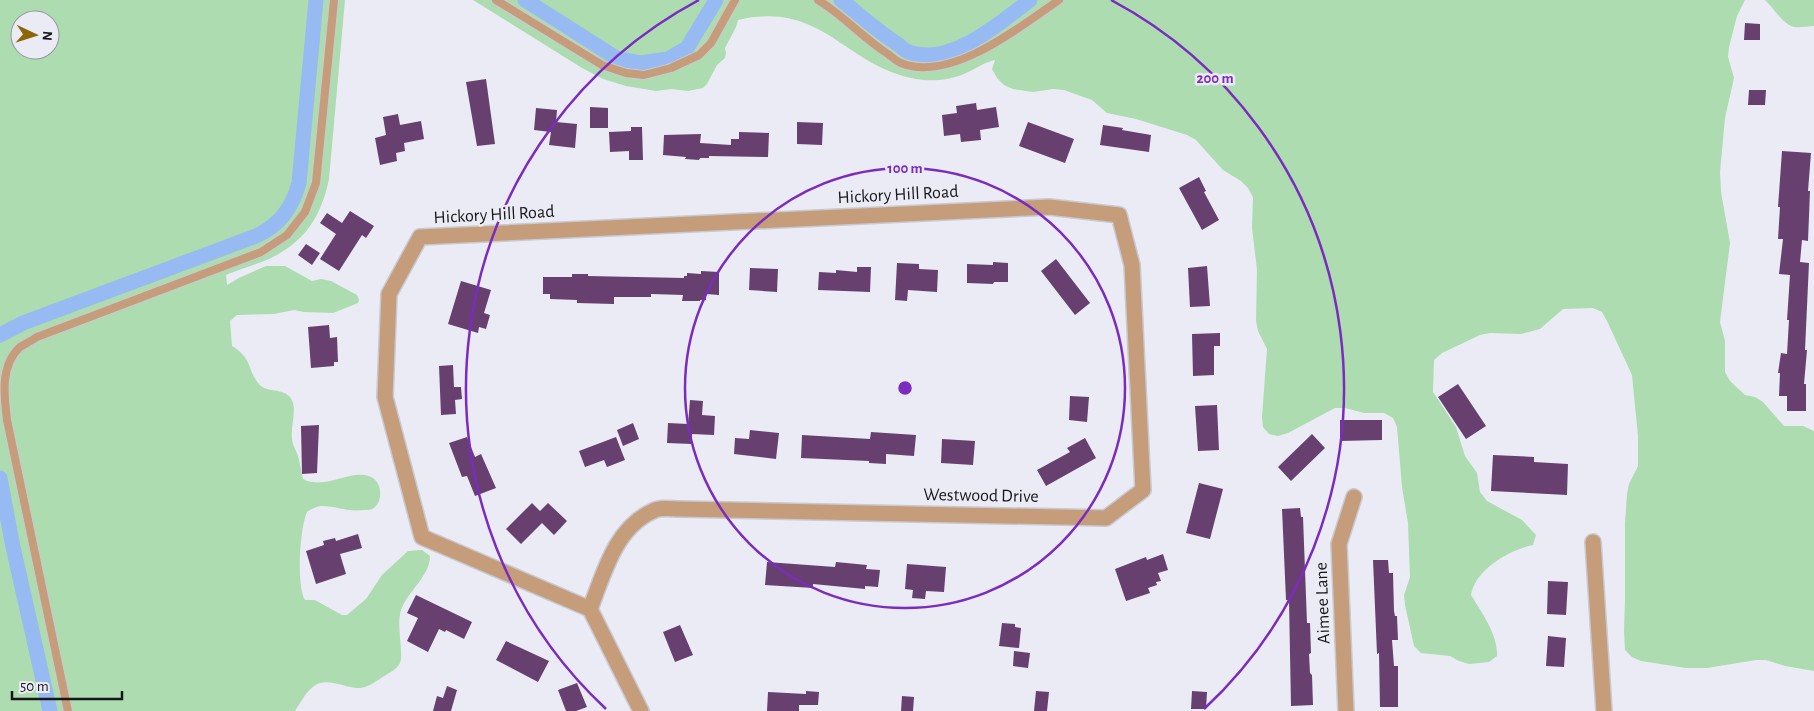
<svg xmlns="http://www.w3.org/2000/svg" width="1814" height="711" font-family="'Alegreya Sans',sans-serif">
  <style>
    .green { fill: #acdcb0; fill-rule: evenodd }
    .lines { fill: none; stroke-linecap: round; stroke-linejoin: round }
    .canal { stroke: #97baf3; stroke-width: 15 }
    .building { fill: #674070 }
    .service-casing { stroke: #c9c9d2; stroke-width: 10 }
    .minor-casing { stroke: #c9c9d2; stroke-width: 18 }
    .service { stroke: #c59d7a; stroke-width: 8 }
    .minor { stroke: #c59d7a; stroke-width: 15 }
    .ring { fill: none; stroke: #7b2cbf; stroke-width: 2.5 }
    .labels { text-anchor: middle; dominant-baseline: central; stroke-width: 5; stroke-linejoin: round; paint-order: stroke }
    .street-label { font-size: 18px; fill: #17171a; stroke: #ebebf5 }
    .centre { fill: #7b2cbf; stroke: #ebebf5; stroke-width: 2.5 }
    .ring-label { font-size: 15px; text-anchor: middle; font-weight: bold; fill: #7b2cbf; stroke: #ebebf5; stroke-width: 5; stroke-linejoin: round; paint-order: stroke }
  </style>
  <rect width="100%" height="100%" fill="#ebebf5"/>
  <path class="green" d="M0,0H345L329,179C321,217 305,242 269,259C255,265 240,269 226,275L227,285L239,278L266,266H285L312,281L321,279L331,281L357,295L359,300L358,303L333,313L304,312L294,310L274,314L237,315L230,321L232,346C252,358 247,368 258,383C265,393 281,388 289,396C299,406 290,426 292,438C292,444 296,450 298,456C300,463 301,471 303,479C327,491 350,468 371,477C382,482 383,500 375,507C372,510 368,510 364,510C346,512 337,506 322,506C316,506 312,509 307,512C300,527 296,585 305,600H315L342,615H347L366,599L382,575L408,551L422,550L430,556C430,576 408,591 401,610C396,626 404,653 400,663C396,670 392,671 386,675C377,680 369,688 358,688C346,688 333,680 320,683C309,686 301,702 295,711H0ZM20,20H50V50H20Z
    M473,0H1745L1737,16L1729,47L1728,57L1734,78L1725,118L1720,172L1721,192L1730,243L1720,322L1725,341V372L1730,381L1745,395L1755,397L1763,402L1784,426H1803L1814,431V671L1785,666L1766,660H1756L1707,668H1686L1641,661L1632,657L1625,650L1624,630L1625,600V524L1627,494L1629,484L1638,466V436L1632,375L1607,321L1602,312L1593,308L1563,309L1540,329L1521,334L1490,333L1480,335L1442,353L1434,360L1433,392L1456,427L1465,456L1477,473L1480,492L1487,501L1522,520L1536,535L1533,545C1509,550 1475,570 1471,595C1482,613 1498,635 1497,656L1489,662L1469,664L1459,661L1450,656L1421,653L1414,646L1405,605L1404,595L1410,577L1408,523L1402,487L1397,427L1393,418L1384,413H1364L1345,408H1335L1288,433L1278,436L1269,434L1263,427L1262,417L1267,349L1258,331L1256,321L1257,270L1252,228L1253,197L1248,188L1241,181L1223,170L1196,140L1187,135L1136,119L1107,113L1092,100L1064,90L1053,89L1033,92L1013,89L1004,85L997,78L992,69L995,60C985,62 977,68 968,72C953,80 932,82 916,79C844,66 823,0 738,20L736,27L725,48L726,53L725,58L717,65L707,84L703,88L688,91L671,89L656,91L626,86L603,79L582,68Z
    M1765,0H1814V26C1808,26 1800,28 1794,27C1783,25 1774,8 1765,0Z"/>
  <g class="lines">
    <path class="canal" d="M525,0L618,59L641,63L668,59L687,48L716,0
      M841,0C860,15 878,32 899,45C902,48 907,52 912,53C952,65 1000,23 1030,0
      M0,335L23,323L256,236C280,225 292,208 299,183L316,0
      M0,478L13,547L50,711"/>
  </g>
  <path class="building" d="M1745,23L1760,24V40H1744Z
    M486,79L495,144L477,146L466,82Z
    M1749,90H1766L1765,105H1748Z
    M976,103L977,110L996,107L999,127L980,130L981,140L961,142L960,134L944,136L942,115L957,113L956,106Z
    M590,107L608,108V128H590Z
    M536,108L557,110L556,122L577,124L575,148L549,145L551,132L534,130Z
    M398,114L400,125L421,121L424,139L404,143L405,151L396,153L397,161L380,165L375,138L386,135L383,117Z
    M797,122L823,123L822,145L797,144Z
    M1028,122L1074,139L1065,163L1019,146Z
    M1103,125L1123,128L1122,130L1151,135L1149,152L1100,145Z
    M631,127H642L643,160H629V151L610,152L609,132L631,131Z
    M739,132L769,133L768,157L709,156V158H700L699,160L685,159L686,157L663,155L664,135L701,134L700,143L731,145V139H739Z
    M1782,151L1811,153L1808,191H1810L1808,241L1802,240L1800,262L1809,263L1805,350H1807L1804,384H1806V411H1787V396H1779L1780,373H1778L1781,353L1787,354L1789,320H1787L1790,275L1779,274L1783,239H1778L1780,207H1778Z
    M1199,177L1206,191L1204,192L1219,220L1202,230L1179,188Z
    M350,211L374,226L366,238L362,235L339,271L320,259L336,234L320,223L327,213L342,223Z
    M306,244L320,253L312,265L298,255Z
    M1056,259L1090,303L1075,315L1041,271Z
    M993,262L1008,263V282H994L993,284L967,283V264L993,265Z
    M897,263L919,264V269L938,270L937,292L908,290L907,301L895,300Z
    M1207,266L1210,306L1190,307L1188,268Z
    M857,267H871L870,292L818,290L819,272L836,273V270L857,272Z
    M750,268L778,269L777,292L749,290Z
    M701,271L719,272V295L706,294V300H700V301H682L683,295L651,294V297H614V304L577,303V300L550,299V294H543V277H572V274H588V276L684,278V276H687V273L701,274Z
    M461,281L491,290L484,313L490,315L486,329L479,327L478,333L448,324Z
    M329,325L330,338L337,337L338,362H334V366L311,368L308,327Z
    M1220,333V346H1214V375L1193,376L1192,334Z
    M453,365L454,387H461L462,399L455,400L456,414L441,415L439,366Z
    M1458,384L1486,426L1466,439L1438,397Z
    M1070,396L1089,397L1087,422L1069,420Z
    M690,400L703,401L702,415L715,416L714,435L692,434V444L667,443L668,423L688,424Z
    M1217,405L1219,450L1198,451L1195,406Z
    M1340,420H1382V440L1340,441Z
    M633,423L639,439L623,446L617,430Z
    M319,425L317,473L302,474L301,426Z
    M750,430L779,433L776,459L734,454L735,438L749,439Z
    M871,432L916,435L914,456L886,454V464L869,463V461L801,458L802,435L870,439Z
    M1312,434L1325,448L1291,481L1278,467Z
    M467,437L475,457L481,454L496,488L475,496L467,476L462,477L449,443Z
    M616,437L625,460L607,467L604,460L585,467L579,451Z
    M1085,438L1096,458L1046,486L1037,470L1070,452L1067,448Z
    M942,439L975,441L973,465L941,463Z
    M1493,455L1534,457V462L1568,464L1567,495L1491,491Z
    M1199,483L1223,489L1210,539L1186,533Z
    M532,503L540,511L548,503L567,521L554,535L542,523L521,544L506,529Z
    M1300,508L1301,517H1303L1307,623H1310L1311,653L1309,654L1310,673L1312,675L1313,705L1291,706L1289,600H1286L1282,509Z
    M358,534L362,548L340,554L346,574L316,584L306,551L324,545L323,541L335,538L336,541Z
    M1163,554L1168,570L1158,573L1161,581L1156,582L1157,585L1148,588L1150,593L1126,601L1115,569L1146,557L1147,560Z
    M1373,560H1388L1389,573H1393L1394,611L1395,616H1397L1398,640H1392L1394,666H1398V707H1380L1379,653L1377,654Z
    M767,562L835,567L836,562L867,565L866,569L880,570L878,587L865,586V589L813,584V588L765,585Z
    M907,564L946,567L944,592L926,591L925,599L912,598L913,590L905,589Z
    M1548,581L1568,582L1566,615L1547,614Z
    M416,595L472,622L464,639L446,630L445,632L439,629L428,652L407,641L418,618L407,613Z
    M1002,623L1015,624V627L1021,628L1019,648L999,646Z
    M680,625L693,655L675,662L663,632Z
    M1548,636L1566,638L1564,667L1546,666Z
    M506,641L549,661L538,682L496,660Z
    M1014,651L1030,653L1028,668L1013,666Z
    M577,683L587,707L576,711H566L558,690Z
    M447,686L457,690L451,711H433L437,696L443,698Z
    M806,691L819,692L818,705H799V711H767L768,692L806,694Z
    M1036,691L1049,692L1047,711H1034Z
    M1192,691L1207,692L1206,709H1191Z
    M902,696L914,697L913,711H901Z"/>
  <g class="lines">
    <defs>
      <path id="service" d="M496,0L602,65L626,73L644,75L671,68L699,55L711,43L735,0
        M818,0C843,15 863,38 888,54C892,57 896,61 901,63C950,83 1020,27 1059,0
        M68,711L7,420C4,396 0,365 20,347C25,344 31,341 37,337L261,252L287,235L305,212L316,183L334,0"/>
      <path id="minor" d="M1593,542L1604,711
        M590,609C604,573 615,528 653,511C660,507 672,509 680,509L1106,518L1143,490L1132,265L1119,215L1049,207L420,237L389,294L385,397L422,537L590,609L641,711
        M1346,711L1339,544L1354,497"/>
    </defs>
    <use href="#service" class="service-casing"/>
    <use href="#minor" class="minor-casing"/>
    <use href="#service" class="service"/>
    <use href="#minor" class="minor"/>
  </g>
  <g class="ring">
    <circle cx="905" cy="388" r="220"/>
    <path d="M606 709A439 439 0 0 1 699 0M1111 0A439 439 0 0 1 1204 709"/>
  </g>
  <g class="labels">
    <g class="street-label">
      <text transform="translate(898 195) rotate(-3)">Hickory Hill Road</text>
      <text transform="translate(494 215) rotate(-3)">Hickory Hill Road</text>
      <text transform="translate(981 496) rotate(1)">Westwood Drive</text>
      <text transform="translate(1323 603) rotate(-92)">Aimee Lane</text>
    </g>
  </g>
  <circle cx="905" cy="388" r="8" class="centre"/>
  <g class="ring-label">
    <text x="1215" y="83">200 m</text>
    <text x="905" y="173">100 m</text>
  </g>
  <g transform="translate(35 35) rotate(94)"><circle r="24" fill="#ebebf5" stroke="#96969d"/>
  <path d="M0-4L9 19L0 12L-9 19Z" fill="#8d6609"/>
  <text y="-8" font-size="14" font-weight="bold" text-anchor="middle" fill="#17171a">N</text>
  </g>
  <path d="M12 691v8h110v-8" fill="none" stroke="#17171a" stroke-width="2.5"/>
  <text x="20" y="691" font-size="15" fill="#17171a" stroke="#ebebf5" stroke-width="4" paint-order="stroke">50 m</text>
</svg>
